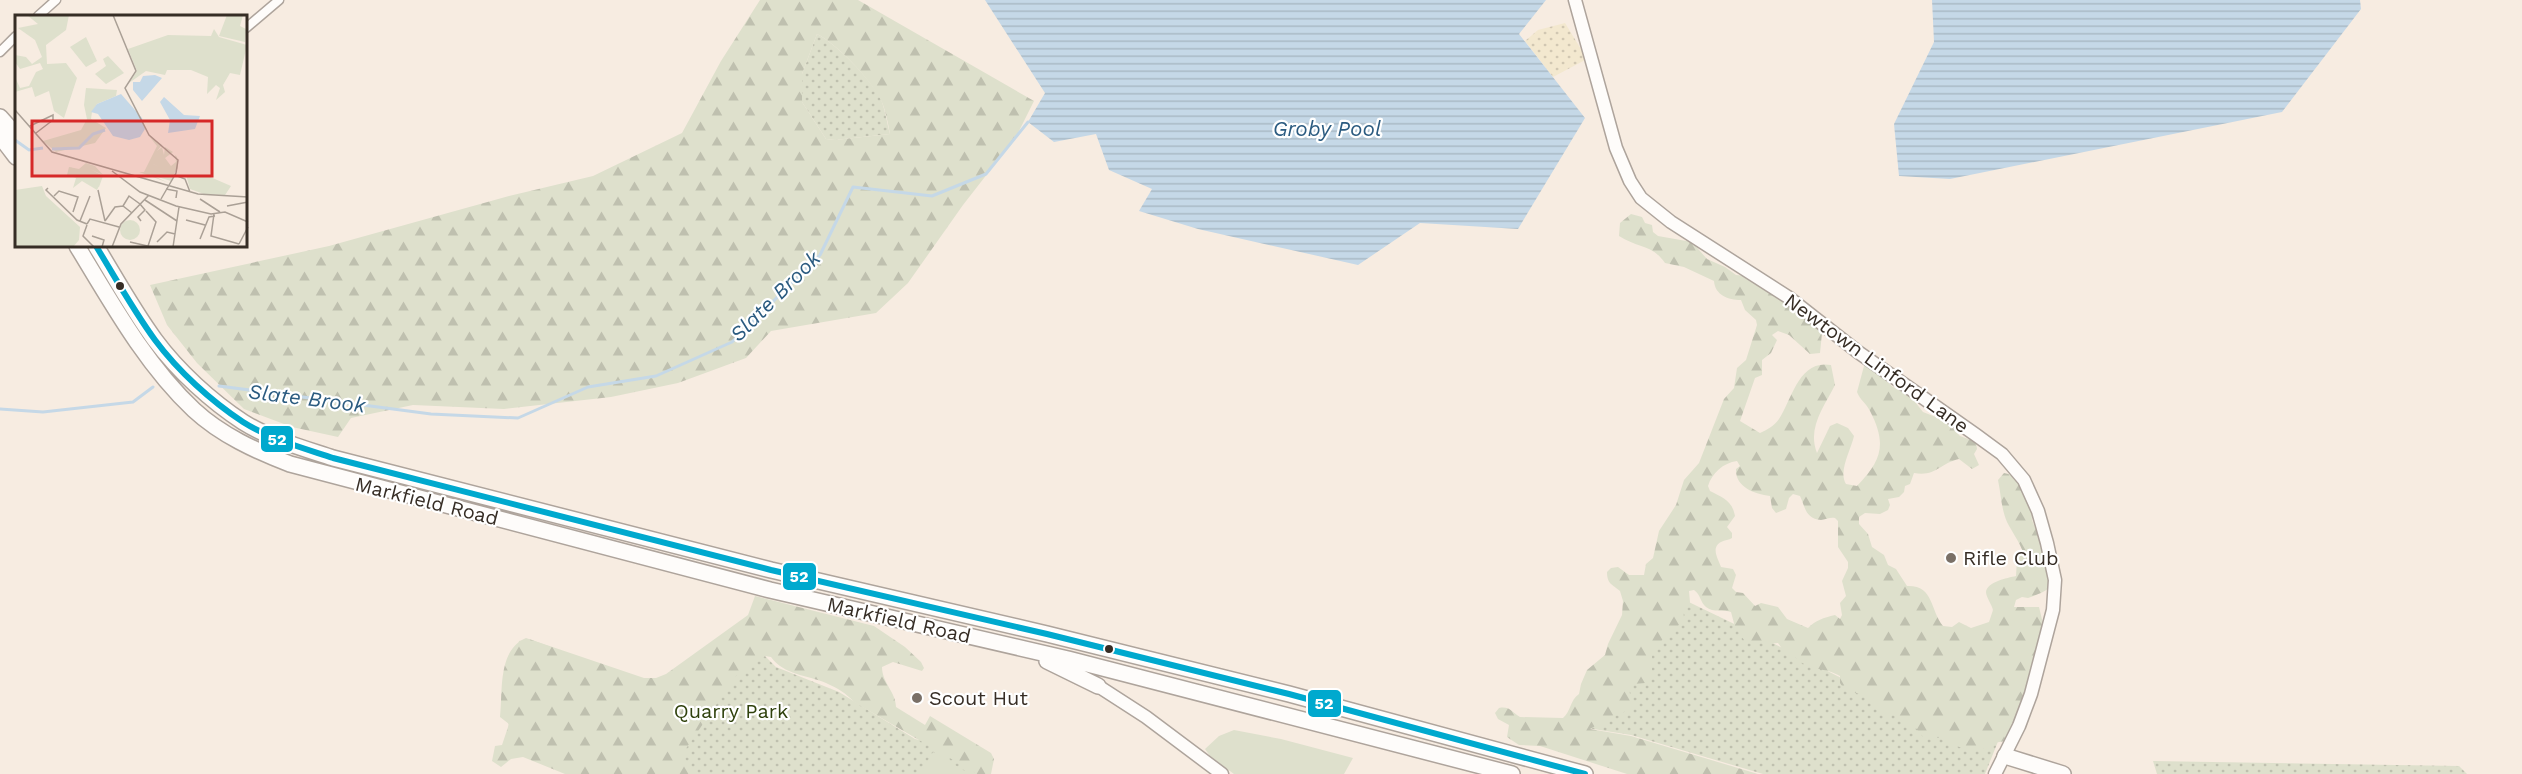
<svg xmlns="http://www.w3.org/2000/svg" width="2522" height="774" font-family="'Work Sans',sans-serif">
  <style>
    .grass { fill: url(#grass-dots) }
    .forest { fill: url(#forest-firs); fill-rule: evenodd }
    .sand { fill: url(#sand-dots) }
    .garden { fill: #dee0cc }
    .water { fill: url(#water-rules) }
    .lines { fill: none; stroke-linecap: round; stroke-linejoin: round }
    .stream { stroke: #c5d8e7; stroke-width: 3 }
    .street-casing { stroke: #aea49c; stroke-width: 11 }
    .secondary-casing { stroke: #aea49c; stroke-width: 15 }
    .highway-casing { stroke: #aea49c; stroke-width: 18 }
    .street { stroke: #fefcfa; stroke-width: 8 }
    .secondary { stroke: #fefcfa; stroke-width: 12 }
    .highway { stroke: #fefcfa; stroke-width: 15 }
    .bus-1-casing { stroke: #fff; stroke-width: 10 }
    .bus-1 { stroke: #00a9ce; stroke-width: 6 }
    .bus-dot { fill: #362d25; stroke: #fff; stroke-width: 2 }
    .poi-dot { fill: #7a7067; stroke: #fff; stroke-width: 2 }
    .labels { text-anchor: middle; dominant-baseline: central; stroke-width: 4.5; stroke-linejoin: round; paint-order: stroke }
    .street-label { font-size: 20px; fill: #362d25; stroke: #fff }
    .poi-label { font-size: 20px; fill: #362d25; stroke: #fff; text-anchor: start }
    .park-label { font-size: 20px; fill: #2f410c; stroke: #fff }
    .water-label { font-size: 21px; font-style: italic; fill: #2b5b80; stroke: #fff }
    .inset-river { fill: none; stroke: #c5d8e7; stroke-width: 3 }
    .inset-road { fill: none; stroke: #aaa096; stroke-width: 1.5 }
    .view { fill: #d62828; fill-opacity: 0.15; stroke: #d62828; stroke-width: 3 }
    .inset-edge { fill: none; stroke: #362d25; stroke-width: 3 }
    .line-badge { stroke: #fff; stroke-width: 2 }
    .badge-label { font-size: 16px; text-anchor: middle; font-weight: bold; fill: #fff }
  </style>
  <defs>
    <pattern id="grass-dots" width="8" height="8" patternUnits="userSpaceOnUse" patternTransform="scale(1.5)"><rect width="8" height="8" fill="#dee0cc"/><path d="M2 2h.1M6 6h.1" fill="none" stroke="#bfc0af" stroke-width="1.8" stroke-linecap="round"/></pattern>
    <pattern id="forest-firs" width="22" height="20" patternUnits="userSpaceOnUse" patternTransform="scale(1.5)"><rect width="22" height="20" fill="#dee0cc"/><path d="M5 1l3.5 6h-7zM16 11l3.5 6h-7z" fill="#bfc0af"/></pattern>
    <pattern id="sand-dots" width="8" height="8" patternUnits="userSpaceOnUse" patternTransform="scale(1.5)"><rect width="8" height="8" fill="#f3e8cf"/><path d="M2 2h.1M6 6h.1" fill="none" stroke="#d1c7b2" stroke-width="1.8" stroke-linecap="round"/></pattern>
    <pattern id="water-rules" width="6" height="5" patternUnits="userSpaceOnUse" patternTransform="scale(1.5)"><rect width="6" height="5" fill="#c5d8e7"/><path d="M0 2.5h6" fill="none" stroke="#aabac6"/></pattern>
  </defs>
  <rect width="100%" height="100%" fill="#f7ece1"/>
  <path class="grass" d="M817,34C838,45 868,77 880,97C885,108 887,123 890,134L835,140L826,139L802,102V74Z
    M1668,592L1753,633L1898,707L1999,739L1985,774H1763L1631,735L1587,728Z
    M529,639L652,684L765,656L776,667L839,692L915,739L958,749L989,774H649L509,735L507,690L519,641Z
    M2153,761L2459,766L2467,774H2157Z"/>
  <path class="forest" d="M760,0H858L1034,101L1016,137L963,205L908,283L876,313L771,331L746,358L678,383L611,397L504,409L413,405L351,418L338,437L292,427L244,409L197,363L167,325L150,285L329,246L509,196L593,176L682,133L721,61ZM817,34C838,45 868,77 880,98C885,107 888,123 890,134L835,140L826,139L802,102V74Z
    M1631,214L1642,217L1645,223L1652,225L1653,232L1658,236L1692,242L1707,259L1725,267L1736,275L1746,276L1777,294L1815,323L1822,333L1820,353L1810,354L1789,335L1778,331L1772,335L1777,340L1771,353L1762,360V375L1755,378L1740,421L1760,433C1767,430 1774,426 1779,419C1792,399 1799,359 1831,365L1835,385C1824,407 1807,428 1817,453L1830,426L1837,423L1848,428L1854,436C1851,450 1838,471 1846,484L1857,486C1882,460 1887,444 1870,411C1866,403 1860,400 1857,392L1864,366L1872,368L1893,387L1909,394L1923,412L1946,421L1960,436L1976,442L1977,449L1974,454L1979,465L1972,469L1959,459C1940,463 1936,477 1914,473L1910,484L1905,486L1904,492L1899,497L1888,499L1890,505L1888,510L1880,514L1865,513L1859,517V524L1868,534L1872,547L1884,555L1888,565L1896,569L1907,586C1934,585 1930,610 1943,626L1952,627L1959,622L1971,628L1989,622L1993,610C1992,605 1986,597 1986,592C1987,582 2007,578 2016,576L2017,559L2023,552C2019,541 2012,532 2007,522C2001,508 2001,494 1998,480L2004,473L2017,476L2031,505L2032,520L2044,551L2049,588C2043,593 2035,595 2028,598L2022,597L2016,600L2014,607H2039L2045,632L2039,689L2028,691C2022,708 2012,706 2018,728L2006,741L1993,743L1983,749L1973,751L1946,743L1940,738H1924L1915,727L1901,722L1897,716L1881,712C1870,694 1863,696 1844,689L1840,683V676C1825,667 1808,671 1795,657C1784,656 1784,651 1778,643L1769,644L1744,640L1735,627L1731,612C1724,609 1713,613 1706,607C1700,602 1701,595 1694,590L1689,591L1690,602L1684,609C1683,613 1684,616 1684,619C1684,622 1656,645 1652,650V675L1645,683L1633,684L1629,688L1632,706L1620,715L1610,716L1603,726L1597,725L1590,729L1631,736L1758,774H1627L1540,746L1519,745L1507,737L1509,725L1498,719L1495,713L1499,708C1510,706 1511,712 1520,717L1563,718C1571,711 1570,700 1579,694L1581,684L1587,670L1605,655L1608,644L1622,615L1623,601L1620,591C1612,584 1607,584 1607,572L1611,568L1618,567L1629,575H1644L1646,564L1653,558L1659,531L1676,505L1684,480L1699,463L1724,399L1734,388L1737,368L1746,360L1757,325L1756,320L1745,310L1741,300C1728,300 1715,295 1714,281L1684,267L1665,263C1652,244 1637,248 1619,236L1620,223ZM1737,461L1740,466L1736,469C1735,487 1754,494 1770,496L1772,508L1776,513L1786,509L1789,498L1793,494L1800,496C1805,506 1805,519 1821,520C1825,520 1830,517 1835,518L1838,521V547L1848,562V568L1842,581L1846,596L1840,603L1842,615L1840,619L1835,615C1823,618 1816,620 1808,628L1787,619L1778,607L1761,603L1755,606L1743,593L1736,592L1732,588L1736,575L1733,569L1721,567C1719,560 1710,548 1721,542C1725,540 1729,540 1732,538V533L1727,527L1735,516C1732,500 1723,498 1710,491L1708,486C1712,473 1723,463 1737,461Z
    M755,596L874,626L905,647L921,662L924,668L922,671L893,662L882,667C882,683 896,692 896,707L925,725L930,716L991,753L994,759L991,774H977L854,702C846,693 837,688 826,683C807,675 784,675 771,657L765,656L736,676L685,750V759L697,774H565L523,757L511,759L501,767L492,761L495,746L502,745L509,724L500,717C503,693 497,650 526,638L644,678H656L666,674L748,615Z"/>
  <path class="sand" d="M1565,23L1587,59L1553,77L1525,41L1538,30Z"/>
  <path class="garden" d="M1234,730L1281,739L1353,758L1344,774H1234L1210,756L1205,749L1219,736Z
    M933,752L970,774H920Z"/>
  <path class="water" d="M985,0H1546L1519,34L1585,118L1518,229L1420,223L1358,265L1198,229L1139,211L1152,189L1109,170L1096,134L1054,142L1028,122L1045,93Z
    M1932,0H2360L2361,9L2282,112L1950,179L1899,176L1894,124L1934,42Z"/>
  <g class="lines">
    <path class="stream" d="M219,386L431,414L518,418L588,387L656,376L732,342L820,255L853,187L932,196L986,174L1028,122
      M0,409L43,412L133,402L153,387"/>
    <defs>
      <path id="street" d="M38,16L56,0
        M246,28L279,0
        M0,52L16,36"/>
      <path id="secondary" d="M1575,0L1616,148L1630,181L1641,198L1671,222L1788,297L1858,352L1976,435L2002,454L2024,480L2038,511L2047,543L2055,580L2053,610L2031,694L2019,726L1995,774
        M1098,686L1146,717L1222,774"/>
      <path id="highway" d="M0,117L16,135
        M0,136L16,157
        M77,246C111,302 146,365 194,410C221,435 256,451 290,464L770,590L1068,659L1512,774
        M96,246C115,277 133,310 155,340C178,371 211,401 243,422C270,439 303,448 333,458L771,570L1047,634L1289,694L1585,774
        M1047,661L1098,686
        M2005,756L2063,774"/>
    </defs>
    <use href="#street" class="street-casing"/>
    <use href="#secondary" class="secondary-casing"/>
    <use href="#highway" class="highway-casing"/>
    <use href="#street" class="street"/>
    <use href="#secondary" class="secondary"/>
    <use href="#highway" class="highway"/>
    <defs>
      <path id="bus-1" d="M96,246C115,277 133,310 155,340C178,371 211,401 243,422C270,439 303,448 333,458L771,570L1047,634L1289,694L1585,774"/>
    </defs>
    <use href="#bus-1" class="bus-1-casing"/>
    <use href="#bus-1" class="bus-1"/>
  </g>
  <g class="bus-dot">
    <circle cx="120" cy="286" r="5"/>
    <circle cx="1109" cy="649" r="5"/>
  </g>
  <g class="poi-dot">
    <circle cx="1951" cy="558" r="6"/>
    <circle cx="917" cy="698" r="6"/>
  </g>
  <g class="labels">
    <g class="street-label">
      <text transform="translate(1877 363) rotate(36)">Newtown Linford Lane</text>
      <text transform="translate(427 501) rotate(14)">Markfield Road</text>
      <text transform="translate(899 620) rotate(13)">Markfield Road</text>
    </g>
    <g class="poi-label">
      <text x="1963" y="558">Rifle Club</text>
      <text x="929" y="698">Scout Hut</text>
    </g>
    <g class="park-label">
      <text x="731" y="711">Quarry Park</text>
    </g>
    <g class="water-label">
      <text x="1327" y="128">Groby Pool</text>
      <text transform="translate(775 296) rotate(-45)">Slate Brook</text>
      <text transform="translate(307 398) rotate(7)">Slate Brook</text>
    </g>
  </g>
  <g transform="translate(15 15)">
    <rect width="232" height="232" fill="#f7ece1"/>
    <path d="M212,0H228L225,11L231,14L230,27L204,21ZM136,148L160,159L156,166L130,158ZM70,151L88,161L84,172L54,152L64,155ZM171,160L193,161L216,171L210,180L189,179L175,174Z" fill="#dee0cc"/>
    <path d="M12,0H54L51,15L31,30L32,49L51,48L62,63L49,103L39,96L34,76L20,82L17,72L0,77V62L5,73L14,71L21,57L28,54L25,48L5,54L0,47V40L11,42L17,49L27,42L20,25L3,13L23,9ZM199,14L204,22L232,30L225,60L215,58L208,70L210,77L201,85L205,73L201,70L192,79L193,62L176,55H152L150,60L131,56L114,68L122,56L113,34L153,20L196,21ZM71,22L82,46L71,52L55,32ZM93,41L109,58L91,69L80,59L91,51L88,44ZM71,73L102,75L101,81L82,89L77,97L76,104L91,113L80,128L41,137L28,126L66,115L72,104L69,90ZM134,121L147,130L142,136L147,132L149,140L150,132L158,137L150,143L156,151L161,147L160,140L162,142L163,153L158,160L138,149L132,158L154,168L124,157H129L142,131ZM71,148L80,151L88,160L72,153L66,159L84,171L82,175L67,166L58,173L61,163L52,160L54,152L64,154ZM27,171L31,181L65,212L64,225L58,232H0V175Z" fill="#dee0cc"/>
    <path d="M105 215a10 10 0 1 1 20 0a10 10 0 1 1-20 0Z" fill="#dee0cc"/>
    <path d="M140,60L147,63L127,86L118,75V67H125L128,61ZM106,79L127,103L130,114L125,122L114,125L98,121L83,99L76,97L82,89ZM149,82L169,100L185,101L180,114L153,118L155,105L145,87Z" fill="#c5d8e7"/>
    <path class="inset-river" d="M0,125L14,135L28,133M37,134L64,133L78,119L90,115"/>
    <path class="inset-road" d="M98,0L121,56L110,73L134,120L163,145L161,158L146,184M0,95L37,137L183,179L233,182M15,111L38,100V105L21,118M97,156L125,177L161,191L196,199L210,197L233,207M160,160L170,164L175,177M33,173L31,175L62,205L72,209M151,174L162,176L161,183M83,175L90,206M39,181L44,176L63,182L58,197M185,184L205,197M130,185L162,206M108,191L114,181L125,189L130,195L123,202L126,206M212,191L233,187M131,196L141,207L133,231M199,199L196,221L224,229M171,205L190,210M65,206L75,181M90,206L100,192L108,191L117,198M72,209L75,204L104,212M72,210L68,221L79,232M77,221L89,225L87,232M185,224L194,202L200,201M115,227L137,232M142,227L152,217L160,219M224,229L233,212M97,232L106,209L134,180M158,232L164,192"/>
    <path class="view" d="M17,106H197V161H17Z"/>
    <rect width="232" height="232" class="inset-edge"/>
  </g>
  <g class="line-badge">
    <rect x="260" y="425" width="34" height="28" rx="6" fill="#00a9ce"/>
    <rect x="782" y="562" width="35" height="29" rx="6" fill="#00a9ce"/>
    <rect x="1307" y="689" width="35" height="29" rx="6" fill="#00a9ce"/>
  </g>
  <g class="badge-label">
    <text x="277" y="445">52</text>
    <text x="799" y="582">52</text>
    <text x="1324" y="709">52</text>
  </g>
</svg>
